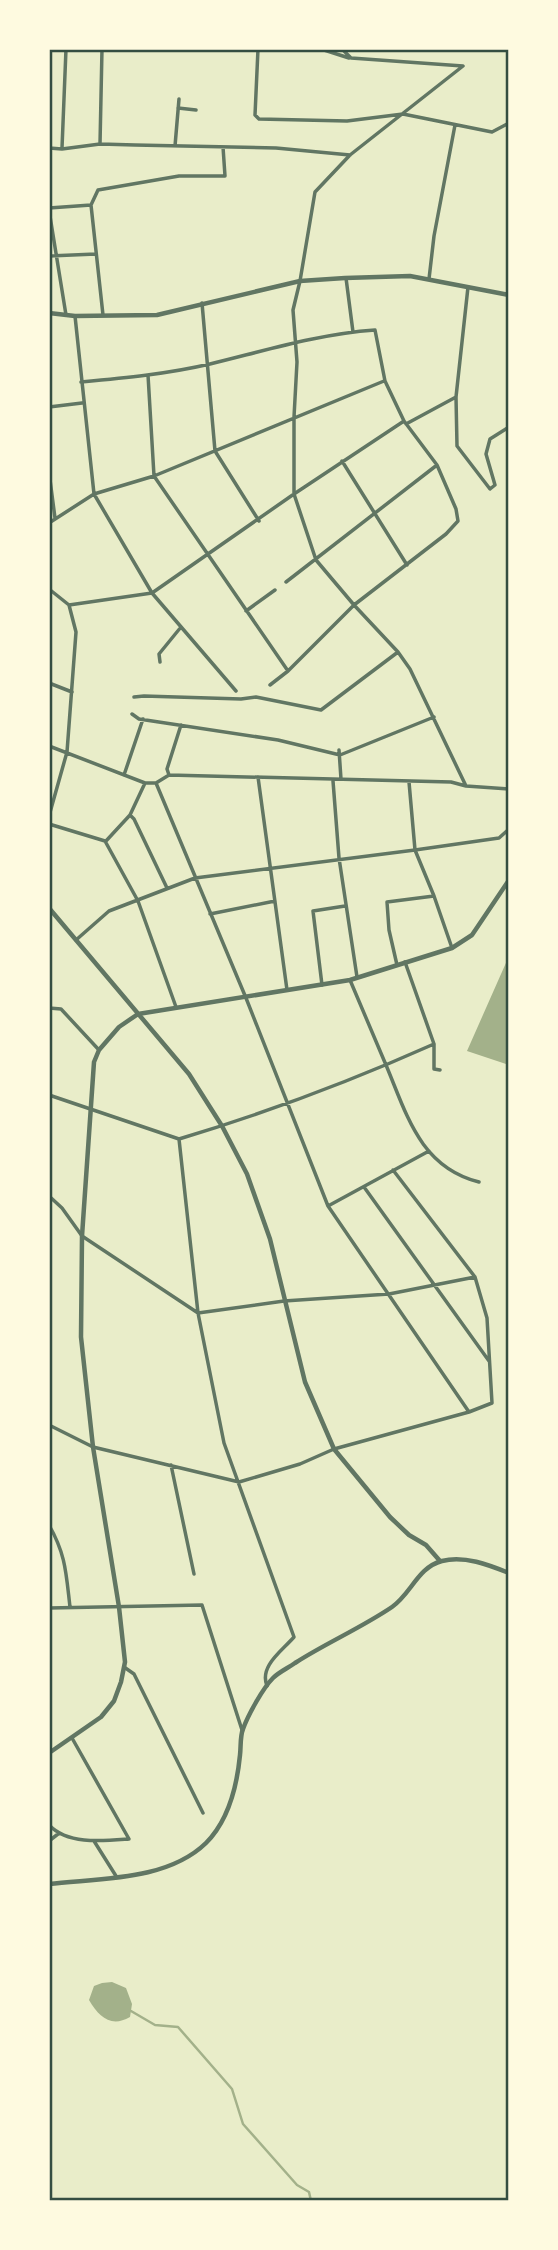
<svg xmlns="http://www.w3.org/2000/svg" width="558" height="2250" font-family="'Space Grotesk',sans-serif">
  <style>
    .water { fill: #a3b18a }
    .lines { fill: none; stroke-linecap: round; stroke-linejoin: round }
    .stream { stroke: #a3b18a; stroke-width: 2.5 }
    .minor { stroke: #617663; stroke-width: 3.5 }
    .tertiary { stroke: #617663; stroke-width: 4.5 }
    .neatline { fill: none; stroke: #344e41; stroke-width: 2.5 }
  </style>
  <rect width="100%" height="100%" fill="#e9edc9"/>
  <path class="water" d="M509,956V1065L467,1051Z
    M112,1982L126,1988L132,2004L130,2017C111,2028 99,2017 89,2000L94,1986L102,1983Z"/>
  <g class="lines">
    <path class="stream" d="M131,2011L155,2025L178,2027L232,2089L243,2124L297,2185L309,2192L311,2201"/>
    <path class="minor" d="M258,49L255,115L259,119L347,121L403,114L492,132L509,123
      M321,49L349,58
      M178,108L196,110
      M100,144L102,49
      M175,146L179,99
      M49,148L62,149L100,144L135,145L276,148L350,155
      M62,148L66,49
      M49,208L91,205
      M49,210L66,315
      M49,256L96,254
      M346,278L353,332
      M429,279L434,236L455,125
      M468,287L456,397L457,446L490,489L495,485L486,454L490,439L509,427
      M202,303L215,451L259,521
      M103,315L91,205L98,190L179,176H225L223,147
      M148,375L154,476L288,671L354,605L316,560L294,494V417L297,362L293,310L300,281L315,192L350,155L463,66L351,58L342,49
      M81,382C124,378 167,374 210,364C264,351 318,334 375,330L385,381L404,421L437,465L456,509L458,521L446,534L354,605L398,652L410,669L466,786
      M49,407L82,403
      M406,424L456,397
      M342,461L407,565
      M49,472L55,518
      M49,523L94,494L154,476L384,381
      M286,582L437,465
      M49,589L69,605L76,632L67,752L49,816
      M69,605L152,593L94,494L75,316
      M246,611L275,590
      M160,662L159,654L181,627
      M49,683L72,692
      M270,685L288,671
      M236,691L152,593L294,494L404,421
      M134,697L144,696L241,699L256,697L321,710L398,652
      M132,714L139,719L278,740L340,755L434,717
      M49,746L145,783H156L246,998L328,1206L469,1412L334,1449L300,1464L239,1482L93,1447L49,1425
      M339,750L341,779
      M124,775L143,719
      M169,775L167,769L181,725
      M258,777L287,990
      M333,781L339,858L357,977
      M409,782L415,850L499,838L509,829
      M156,783L169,775L451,782L466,786L509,789
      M130,815L134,819L167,888
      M49,824L105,841L138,901L176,1007
      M106,841L130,815L145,783
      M434,896L452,948
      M210,914L275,901
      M76,940L109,911L195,878L415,850L434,896L387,902L389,930L397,965
      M405,962L434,1044V1069L440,1070
      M350,980C362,1009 374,1037 386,1065C407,1115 420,1167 479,1182
      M322,985L313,911L345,906
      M49,1008L61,1009L99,1050
      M49,1095L179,1139L198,1313L224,1443L294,1637C282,1651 259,1666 267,1686
      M179,1139C266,1113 351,1081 434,1044
      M393,1170L475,1277L487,1318L492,1403L469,1412
      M364,1187L489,1361
      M49,1196L62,1208L82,1236L198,1313L284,1301L389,1294L475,1277
      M328,1206L429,1151
      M171,1465L194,1574
      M49,1525C66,1555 66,1573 70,1607
      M49,1608L202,1605L242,1730
      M124,1667L134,1674L203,1813
      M49,1825C68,1845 103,1841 129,1839L72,1738
      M49,1841L58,1834
      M94,1841L116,1876"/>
    <path class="tertiary" d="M49,313L75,316L157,315L300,281L345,278L410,276L509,295
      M49,908L189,1074L222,1126L247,1174L270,1239L305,1382L334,1449L390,1517L409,1535L426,1545L440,1561
      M49,1753L101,1717L114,1701L121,1682L125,1662L119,1607L93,1447L81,1337L82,1236L94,1062L99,1050L119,1027L138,1014L350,980L452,948L472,935L509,880
      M49,1884C100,1878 167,1881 206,1843C229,1820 237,1786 240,1755C241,1747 240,1736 243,1729C248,1715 263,1688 273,1678C279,1672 288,1668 295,1663C326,1643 361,1628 392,1607C411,1594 418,1567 442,1561C464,1555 489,1565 509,1573"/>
  </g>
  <rect width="558" height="2250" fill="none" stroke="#fefae0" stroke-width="102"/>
  <rect x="51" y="51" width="456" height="2148" class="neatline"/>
</svg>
